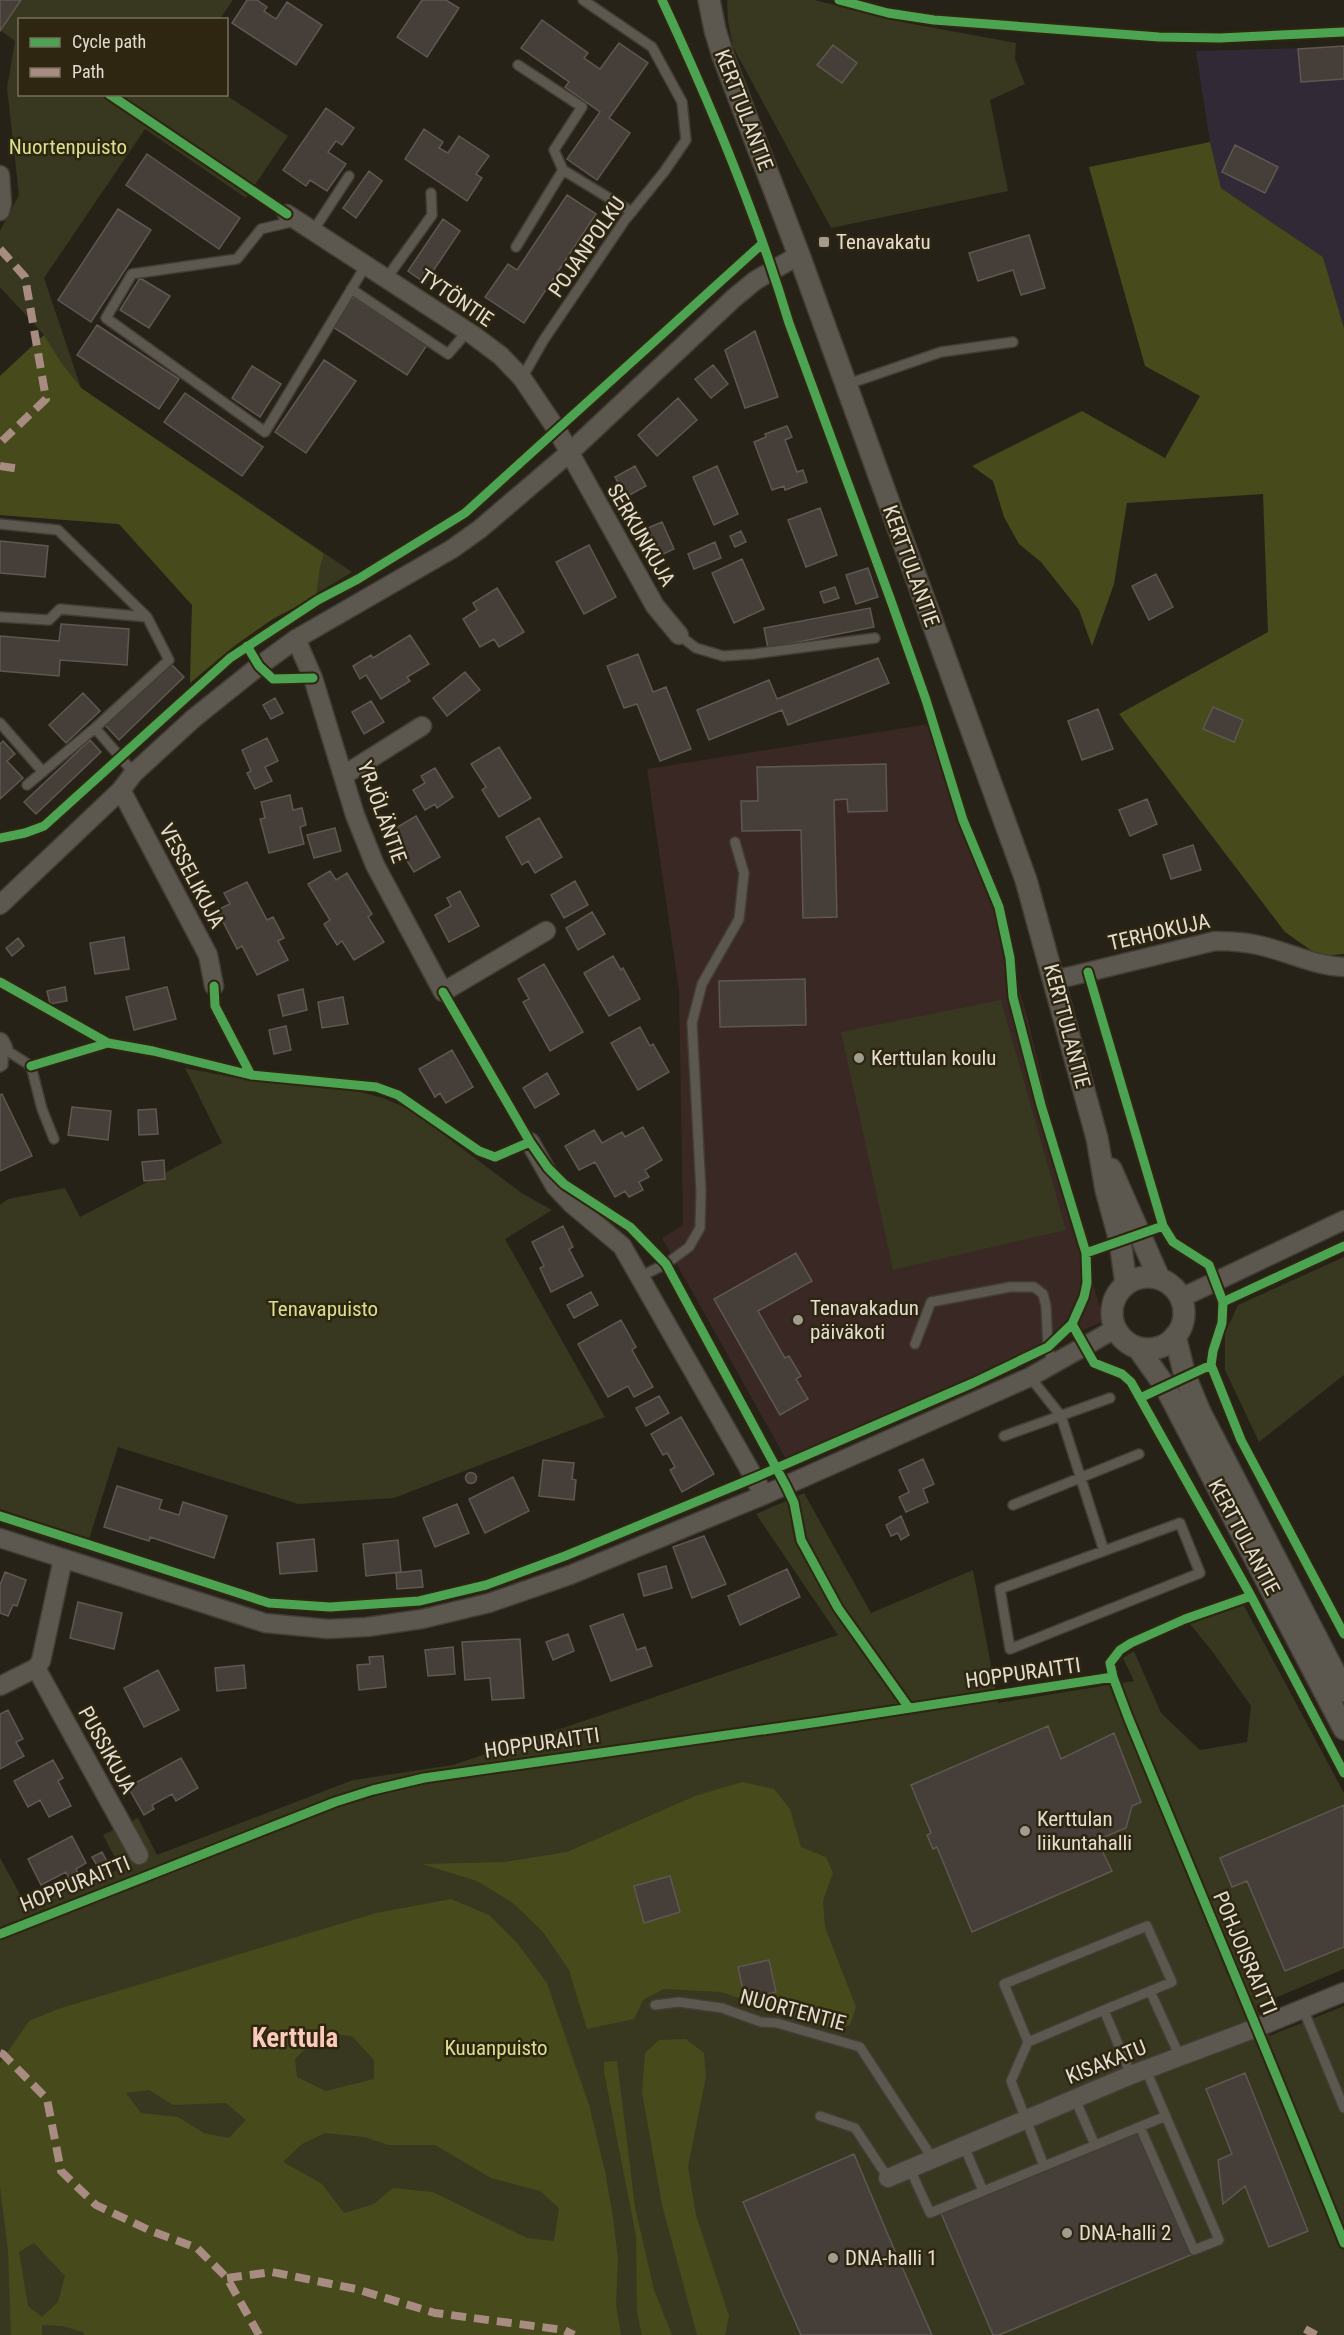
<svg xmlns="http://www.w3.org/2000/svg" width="1344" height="2335" font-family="'Roboto Condensed',sans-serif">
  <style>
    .commercial { fill: #312a36 }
    .education { fill: #392824 }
    .green { fill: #37381f }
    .forest { fill: #474a1b; fill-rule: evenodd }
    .building { fill: #463f39; stroke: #5f5751; stroke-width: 1.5 }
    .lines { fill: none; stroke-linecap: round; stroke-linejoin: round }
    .service-casing { stroke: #423e35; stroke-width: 12 }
    .minor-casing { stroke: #423e35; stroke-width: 21 }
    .tertiary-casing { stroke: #423e35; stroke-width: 24 }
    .service { stroke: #5d584f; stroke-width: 9 }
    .minor { stroke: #5d584f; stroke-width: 18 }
    .tertiary { stroke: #5d584f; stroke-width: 21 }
    .quiet { stroke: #a88b81; stroke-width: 8; stroke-dasharray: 15 8; stroke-linecap: butt }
    .cycleway-casing { stroke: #2e2610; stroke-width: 13 }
    .cycleway { stroke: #4ca352; stroke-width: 9 }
    .poi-dot { fill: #a19c8f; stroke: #2e2610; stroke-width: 2 }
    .labels { text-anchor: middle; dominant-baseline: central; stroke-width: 5; stroke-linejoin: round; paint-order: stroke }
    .street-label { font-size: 21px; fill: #e2ddd0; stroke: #2e2610 }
    .park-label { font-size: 21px; fill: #d7e08f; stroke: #2e2610 }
    .poi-label { font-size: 21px; fill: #e2ddd0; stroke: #2e2610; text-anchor: start }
    .district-label { font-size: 27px; font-weight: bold; fill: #fbcaba; stroke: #2e2610 }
  </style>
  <rect width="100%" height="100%" fill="#272217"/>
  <path class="commercial" d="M1344,47V328L1323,257L1221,188L1210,142L1196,51Z"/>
  <path class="education" d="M929,724L1006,945L1028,1020L1082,1246L1104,1321L786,1459L662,1238L683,1225L679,991L647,769Z"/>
  <path class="green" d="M20,0H233L220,19L20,20V94L226,95L288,136L246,198L145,129L44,278L81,388L352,572C326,589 297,603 271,620C242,639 216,661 190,683L192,605L119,524L0,515V376L44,335L0,287V231L19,195L7,88L15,41L0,30Z
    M727,0H814L902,22L1016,43L1015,59L1025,84L990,100L1008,191L831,228L733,47L728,21Z
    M1001,1000L1066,1230L893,1270L841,1032Z
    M185,1068L232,1077L360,1092L383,1098L404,1107L428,1123L523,1194L552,1210L505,1239L605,1417L394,1498L298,1504L118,1447L89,1539L0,1509V1205L8,1199L65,1188L80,1217L222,1143Z
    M1344,1257V1375L1259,1442L1225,1370V1333L1238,1305Z
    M804,1493L871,1613L973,1570L998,1703L1134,1681L1123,1658L1134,1651L1161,1713L1200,1750L1247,1742L1251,1706L1212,1651L1189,1623L1243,1604L1344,1793V1969L1256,2006L1269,2036L1344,2006V2335H0V1858L26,1905L121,1869L103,1835L138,1818L157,1855L353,1780L453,1765L838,1635L756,1514Z"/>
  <path class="forest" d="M1210,142L1221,188L1323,257L1344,328V954L1319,956L1285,932L1119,714L1268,632L1263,494L1127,503L1114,584L1092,646L1079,610L1041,562L1019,544L1004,517L993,481L972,466L1082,411L1165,458L1200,396L1145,366L1089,167Z
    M44,335L60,361L81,388L324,554L320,567L316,596L273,619L235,645L190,683L192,605L119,524L0,515V376Z
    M742,1782L774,1789L790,1809L801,1847L826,1857L833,1873L823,1901L825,1927L856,2007L850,2025L835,2030L721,1992L664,1989L643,2000L634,2019L587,2029L569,1970L543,1932L513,1903L477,1881L422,1864L505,1862L567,1852L695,1796Z
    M451,1899L489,1915L518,1944L547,1983L589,2105L605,2171L613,2217L618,2259L616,2305L621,2335H84L83,2332L62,2326L42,2325V2335H11L8,2251L0,2186V2063L29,2021L58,2009L376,1913ZM322,2033L352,2036L374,2060V2079L326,2091L297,2077L295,2059ZM149,2090L173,2105L226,2103L246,2120L229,2138L204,2133L178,2117L141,2113L126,2093ZM325,2133L364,2137L389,2145H435L491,2178L540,2191L559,2208L554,2241L527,2238L433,2192L393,2188L374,2204L344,2213L322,2184L283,2162L302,2144ZM34,2243L65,2276L58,2302L42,2317L28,2306L19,2252Z
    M686,2039L704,2053L706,2076L688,2167L696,2215L729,2316L725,2335H697L662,2205L642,2092L645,2053L659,2040Z
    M617,2061L635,2207L654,2290L672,2335H642L637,2312L636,2236L604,2072V2062Z"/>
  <path class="building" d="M0,0H21L0,31Z
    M247,0H257L267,7L264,11L276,19L287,2L322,25L296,65L232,23Z
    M422,0H446L459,8L427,57L397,37Z
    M542,20L588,53L584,58L600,69L619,43L648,63L609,118L630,133L597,180L567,159L600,112L565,87L569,82L521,48Z
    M833,45L857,63L842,83L817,65Z
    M1344,46V79L1301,82L1298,49Z
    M326,108L354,128L342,145L336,141L328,152L346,164L327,191L310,180L306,186L283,170Z
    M424,129L443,142L439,148L448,153L459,136L489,156L476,174L482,178L467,201L405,159Z
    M1235,145L1278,167L1265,193L1222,172Z
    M147,154L240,218L219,249L126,185Z
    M369,171L382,181L356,218L343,208Z
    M567,195L596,214L524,323L485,297L508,264L517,270Z
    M118,209L151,230L91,322L58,300Z
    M443,219L460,231L425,283L408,271Z
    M1029,235L1045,288L1021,295L1013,270L978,281L969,253Z
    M140,278L170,296L149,328L120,310Z
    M353,297L427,345L407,375L333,327Z
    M97,325L179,379L159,409L77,355Z
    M755,331L778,397L745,408L725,350Z
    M324,360L356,381L306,453L275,432Z
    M713,365L728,384L711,398L695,379Z
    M252,366L281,384L260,417L232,398Z
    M185,393L263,447L242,476L164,422Z
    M678,398L697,420L657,456L638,435Z
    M787,426L792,437L785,440L797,472L803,470L807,482L785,490L784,486L772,490L754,442L766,437L765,434Z
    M635,466L646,486L626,497L615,477Z
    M717,466L738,514L714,525L693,477Z
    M820,508L837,555L806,567L788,520Z
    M662,522L674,549L655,558L643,530Z
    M741,531L746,542L735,547L730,536Z
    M0,541L48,546L45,577L0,573Z
    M715,542L721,558L694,569L688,554Z
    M589,545L616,597L584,614L556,562Z
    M742,559L764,609L734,623L712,573Z
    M868,568L878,597L856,604L846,575Z
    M1156,574L1173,607L1149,620L1132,586Z
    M835,587L839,598L824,603L820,592Z
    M497,588L524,632L499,647L494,639L480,647L463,619L477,610L473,603Z
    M870,608L874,627L768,648L764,628Z
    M61,624L129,629L127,665L60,660L59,676L0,671V636L59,641Z
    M410,635L429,664L407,677L410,681L381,699L366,675L360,679L353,666L371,655L373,658Z
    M638,654L653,692L666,687L691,749L660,761L637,704L624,708L607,666Z
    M878,658L889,683L788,725L782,710L709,740L697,710L769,680L777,699Z
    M170,663L184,677L119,740L105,725Z
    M465,672L480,690L447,716L433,698Z
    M83,693L100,711L66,743L49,725Z
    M275,698L283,713L271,719L263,705Z
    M371,701L384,722L364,734L352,712Z
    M1213,707L1243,720L1234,742L1203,729Z
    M1098,709L1113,749L1082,760L1068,721Z
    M267,738L278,761L265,767L272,781L255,789L247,773L251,771L242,750Z
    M90,740L101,752L36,814L24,802Z
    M3,741L15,754L7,761L23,778L0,799V744Z
    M499,747L531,798L499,817L482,790L486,787L471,764Z
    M886,764L887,811L848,812L847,799L834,800L837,917L803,918L801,830L742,831L741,801H758L757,767Z
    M435,768L453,797L437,808L435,804L425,810L413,790L425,783L421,776Z
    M290,795L293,810L302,808L306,825L300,827L304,844L269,853L260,819L265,818L261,802Z
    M1147,799L1157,824L1130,836L1119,810Z
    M416,816L440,857L414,872L389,832Z
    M539,818L562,857L535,873L528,861L522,865L506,837Z
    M335,828L341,851L314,858L307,835Z
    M1193,845L1201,870L1171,879L1163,855Z
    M330,871L336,880L347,873L372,914L368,917L384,942L354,960L342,941L337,945L324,924L330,920L308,884Z
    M575,881L588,905L564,918L551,895Z
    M247,882L267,920L273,917L284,938L278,941L288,960L257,975L242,946L237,949L217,910L230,904L224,893Z
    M460,891L479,926L449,942L435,915L451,906L447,898Z
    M592,912L605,934L578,950L566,928Z
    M124,937L129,969L95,974L90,943Z
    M18,938L24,946L12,956L6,948Z
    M613,956L621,970L623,968L640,999L609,1016L584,973Z
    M544,964L583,1032L550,1051L523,1002L529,999L518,979Z
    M805,979L806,1025L720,1027L719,981Z
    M65,987L67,1001L50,1004L47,991Z
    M167,987L176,1019L134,1030L126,997Z
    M303,989L307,1010L283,1016L278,995Z
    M343,997L348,1024L322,1028L318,1002Z
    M286,1026L291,1050L274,1054L269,1030Z
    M640,1027L650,1046L653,1044L669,1072L638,1090L611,1043Z
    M452,1050L473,1087L446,1103L440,1093L435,1097L419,1069Z
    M547,1073L559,1094L535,1108L523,1088Z
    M2,1094L32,1156L0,1171V1095Z
    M72,1107L111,1111L108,1140L68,1135Z
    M156,1109L158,1134L139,1135L138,1110Z
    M643,1127L662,1160L645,1170L649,1177L639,1182L643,1190L629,1197L625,1191L615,1197L595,1162L579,1170L565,1146L594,1130L602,1143L622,1132L625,1137Z
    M164,1160L165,1179L144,1181L142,1162Z
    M563,1226L573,1247L569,1249L583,1276L551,1292L540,1268L544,1266L532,1242Z
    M796,1253L812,1281L758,1311L785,1358L789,1356L801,1376L796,1379L808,1399L780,1415L714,1299Z
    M591,1292L598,1305L574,1318L567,1305Z
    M621,1320L636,1347L632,1350L653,1387L634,1397L628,1386L608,1397L578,1344Z
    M659,1396L669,1413L646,1426L636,1408Z
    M681,1417L714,1474L682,1492L670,1470L675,1467L667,1453L663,1455L651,1434Z
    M923,1459L934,1484L923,1489L928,1502L906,1512L899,1497L909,1492L899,1470Z
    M543,1460L574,1463L572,1479L576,1480L574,1500L539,1496Z
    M465.5 1478a5.5 5.5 0 1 1 11 0a5.5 5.5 0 1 1-11 0Z
    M513,1477L529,1511L485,1533L469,1499Z
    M117,1486L162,1500L159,1509L179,1515L183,1502L227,1516L214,1558L150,1537L149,1541L104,1527Z
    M457,1504L469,1533L435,1547L423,1518Z
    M901,1516L909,1535L901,1540L898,1533L891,1536L886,1525Z
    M704,1536L726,1584L692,1598L673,1547Z
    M314,1539L317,1571L280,1574L277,1543Z
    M398,1540L401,1572L366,1576L363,1544Z
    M666,1566L672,1588L644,1596L638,1574Z
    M787,1569L800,1597L740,1625L728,1596Z
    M421,1570L423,1587L397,1589L396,1573Z
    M5,1572L26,1580L17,1606L13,1605L8,1616L0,1613V1585Z
    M78,1602L122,1613L114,1649L70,1638Z
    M623,1614L637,1650L645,1647L652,1666L611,1681L590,1626Z
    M568,1634L574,1651L553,1660L546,1642Z
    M520,1639L524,1698L492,1700L490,1678L465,1680L462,1642Z
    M453,1647L455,1674L428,1676L425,1650Z
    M383,1656L386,1687L359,1690L357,1665L370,1664L369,1657Z
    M244,1665L246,1688L217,1691L215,1668Z
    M158,1670L179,1710L144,1727L124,1688Z
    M8,1710L23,1739L16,1742L24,1756L0,1769V1714Z
    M1048,1726L1061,1759L1114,1733L1141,1802L1132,1806L1126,1828L1097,1840L1112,1871L972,1932L937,1847L933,1849L927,1835L931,1833L911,1785Z
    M181,1758L198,1788L176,1801L172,1794L152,1805L154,1809L144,1815L128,1787Z
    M53,1760L63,1778L58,1781L71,1806L49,1817L40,1800L28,1807L14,1781Z
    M1344,1805V1947L1285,1971L1247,1881L1232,1887L1220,1858Z
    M72,1836L86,1863L76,1869L79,1875L70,1880L66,1872L41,1885L28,1859Z
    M102,1852L110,1867L101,1872L92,1857Z
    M670,1876L680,1912L644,1923L634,1886Z
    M769,1960L776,1992L745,1999L738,1967Z
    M1245,2073L1308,2231L1269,2247L1245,2186L1223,2204L1218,2160L1232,2154L1206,2089Z
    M1140,2129L1193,2254L999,2335H993L941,2213Z
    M854,2154L888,2235L932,2335H801L777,2281L743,2202Z"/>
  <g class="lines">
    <defs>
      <path id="service" d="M518,65L582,107L554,150L563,170
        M295,221L261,229L237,259L132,274L106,318L265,432L366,265
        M313,231L349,176
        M516,247L563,170L632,212
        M386,279L432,215L431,193
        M351,289L448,354L467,332
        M522,378L543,341L625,220L664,172L686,140L682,102L652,47L583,0
        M845,385L941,352L1013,342
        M0,524L58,530L147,617L60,609L49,620L0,617
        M679,635L696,648L723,656L753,654L875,638
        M0,723L43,772
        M95,728L134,773
        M27,785L95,728L169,660L147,617
        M3,1048L31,1066L42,1109L54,1139
        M0,1067L3,1065V1048
        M641,1276L666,1264L689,1247L700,1228L701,1191L692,1023L702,984L739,919L744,873L735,842
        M915,1344L931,1302L1010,1287H1034L1043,1294L1046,1306L1048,1347L1053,1365
        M1030,1377L1061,1416L1104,1551
        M1004,1436L1110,1398
        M1013,1505L1139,1454
        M1180,1523L1200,1573L1010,1649L1000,1589Z
        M1150,1991L1180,2057
        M655,2005L679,2002L722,2008L761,2022L777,2023L860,2047L933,2159
        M1303,2009L1344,2108
        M1104,2010L1028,2042L1004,1984L1147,1926L1172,1982L1104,2010L1131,2075
        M1028,2042L1011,2081L1044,2166
        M1075,2099L1095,2145
        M820,2116L855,2128L888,2178
        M1140,2127L1194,2250L1219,2240L1146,2070
        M964,2146L983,2191
        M910,2169L930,2213L1166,2116"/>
      <path id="minor" d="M0,175L2,203L0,211
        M287,214L473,335L501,356L522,378L557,430L655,606L679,635
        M296,639L313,678L355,815L375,865L443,992L546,931
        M344,775L422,726
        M121,790L208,955L214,986
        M0,905L121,790L134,773L194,718L259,666L296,639L452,549L480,529L569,453L734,298L756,280L799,255
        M1055,980L1215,941C1232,941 1249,942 1266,947C1292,954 1317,966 1344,967
        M0,1042L3,1048
        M530,1142L555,1186L572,1204L622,1246L764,1495
        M1181,1298L1344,1220
        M0,1538L265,1623L328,1629L367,1627L422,1619L489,1603L570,1575L764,1495L1030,1377L1115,1329
        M36,1668L139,1855
        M0,1686L36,1668L41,1661L63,1559
        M888,2178L1131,2075L1256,2028L1344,1992"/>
      <path id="tertiary" d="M709,0L715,30L723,56L799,255L1026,880L1097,1138L1106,1190L1120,1241L1126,1284
        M1111,1169L1159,1278
        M1112 1313a36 36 0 1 1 72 0a36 36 0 1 1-72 0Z
        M1175,1336L1185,1376L1200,1412L1344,1691
        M1138,1348L1165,1386L1344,1729"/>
    </defs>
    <use href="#service" class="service-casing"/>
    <use href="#minor" class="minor-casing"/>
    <use href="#tertiary" class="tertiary-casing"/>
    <use href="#service" class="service"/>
    <use href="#minor" class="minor"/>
    <use href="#tertiary" class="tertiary"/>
    <path class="quiet" d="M0,249L25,277L46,399L0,443
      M0,466L20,469
      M0,2053L3,2054L47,2099L61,2171L96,2205L151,2231L197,2248L227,2278L259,2335
      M227,2278L272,2272L356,2289L435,2313L564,2330L574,2335
      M1305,2329L1316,2335"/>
    <defs>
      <path id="cycleway" d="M839,0L888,13L934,20L1159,37L1220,38L1344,32
        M109,94L287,214
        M247,646L259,666L273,679L313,678
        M0,838L25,833L44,826L230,658L318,600L358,579L465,513L763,243
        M1088,972L1163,1226L1173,1242L1209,1265L1223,1302L1222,1323L1213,1351L1211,1365L1241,1440L1344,1634
        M0,982L108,1043L153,1051L251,1075L376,1087L398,1095L479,1151L495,1157L530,1142
        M214,986L215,1006L251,1075
        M443,992L530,1142L548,1168L564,1184L630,1227L666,1264L786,1486L794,1503L801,1540L838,1608L909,1708
        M31,1066L108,1043
        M1086,1253L1163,1226
        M1223,1302L1344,1246
        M1072,1324L1094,1363L1122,1374L1131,1382L1251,1596L1344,1773
        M1140,1398L1211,1365
        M0,1516L269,1603L330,1607L419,1601L486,1585L565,1556L756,1477L973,1383L1048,1347L1072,1324L1084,1297L1087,1283L1086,1253L1041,1105L1013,997L1010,958L999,907L963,820L926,700L890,598L789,323C756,213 711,105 662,0
        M1251,1596L1185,1619L1131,1643L1120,1650L1110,1663L1113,1677L1128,1717C1200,1892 1274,2067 1344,2243
        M0,1934L335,1802L373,1790L424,1778L819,1722L1113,1677"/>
    </defs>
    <use href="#cycleway" class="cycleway-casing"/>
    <use href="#cycleway" class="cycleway"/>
  </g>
  <g class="poi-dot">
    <rect x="818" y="236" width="12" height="12" rx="3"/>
    <circle cx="859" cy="1058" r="6"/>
    <circle cx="798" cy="1320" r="6"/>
    <circle cx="1025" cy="1831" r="6"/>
    <circle cx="1067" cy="2233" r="6"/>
    <circle cx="833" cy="2258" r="6"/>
  </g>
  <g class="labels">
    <g class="street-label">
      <text transform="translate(744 110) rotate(69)">KERTTULANTIE</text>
      <text transform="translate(587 247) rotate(-55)">POJANPOLKU</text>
      <text transform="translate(456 298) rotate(34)">TYTÖNTIE</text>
      <text transform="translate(641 535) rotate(60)">SERKUNKUJA</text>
      <text transform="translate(911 566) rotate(70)">KERTTULANTIE</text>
      <text transform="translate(382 812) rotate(70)">YRJÖLÄNTIE</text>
      <text transform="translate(192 876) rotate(62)">VESSELIKUJA</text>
      <text transform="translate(1159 932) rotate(-13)">TERHOKUJA</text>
      <text transform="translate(1067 1026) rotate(75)">KERTTULANTIE</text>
      <text transform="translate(1244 1537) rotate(62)">KERTTULANTIE</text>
      <text transform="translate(1023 1673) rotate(-8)">HOPPURAITTI</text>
      <text transform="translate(542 1743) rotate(-8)">HOPPURAITTI</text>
      <text transform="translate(107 1750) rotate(61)">PUSSIKUJA</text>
      <text transform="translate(75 1884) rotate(-22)">HOPPURAITTI</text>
      <text transform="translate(1245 1953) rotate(67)">POHJOISRAITTI</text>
      <text transform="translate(793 2010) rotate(15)">NUORTENTIE</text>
      <text transform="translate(1106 2062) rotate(-22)">KISAKATU</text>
    </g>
    <g class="park-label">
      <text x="68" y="147">Nuortenpuisto</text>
      <text x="323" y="1309">Tenavapuisto</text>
      <text x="496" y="2048">Kuuanpuisto</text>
    </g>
    <g class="poi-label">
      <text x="836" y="242">Tenavakatu</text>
      <text x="871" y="1058">Kerttulan koulu</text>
      <text x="810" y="1308">Tenavakadun<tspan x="810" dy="24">päiväkoti</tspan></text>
      <text x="1037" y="1819">Kerttulan<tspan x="1037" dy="24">liikuntahalli</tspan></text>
      <text x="1079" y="2233">DNA-halli 2</text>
      <text x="845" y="2258">DNA-halli 1</text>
    </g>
    <g class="district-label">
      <text x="295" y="2038">Kerttula</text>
    </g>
  </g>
  <rect x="18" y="18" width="210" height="78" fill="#2e2610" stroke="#766f5d" stroke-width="1.5"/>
  <rect x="30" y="38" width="30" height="9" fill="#4ca352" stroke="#766f5d" stroke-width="1.5"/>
  <text x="72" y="48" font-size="18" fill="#e2ddd0">Cycle path</text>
  <rect x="30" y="68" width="30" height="9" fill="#a88b81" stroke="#766f5d" stroke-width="1.5"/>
  <text x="72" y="78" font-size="18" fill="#e2ddd0">Path</text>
</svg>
